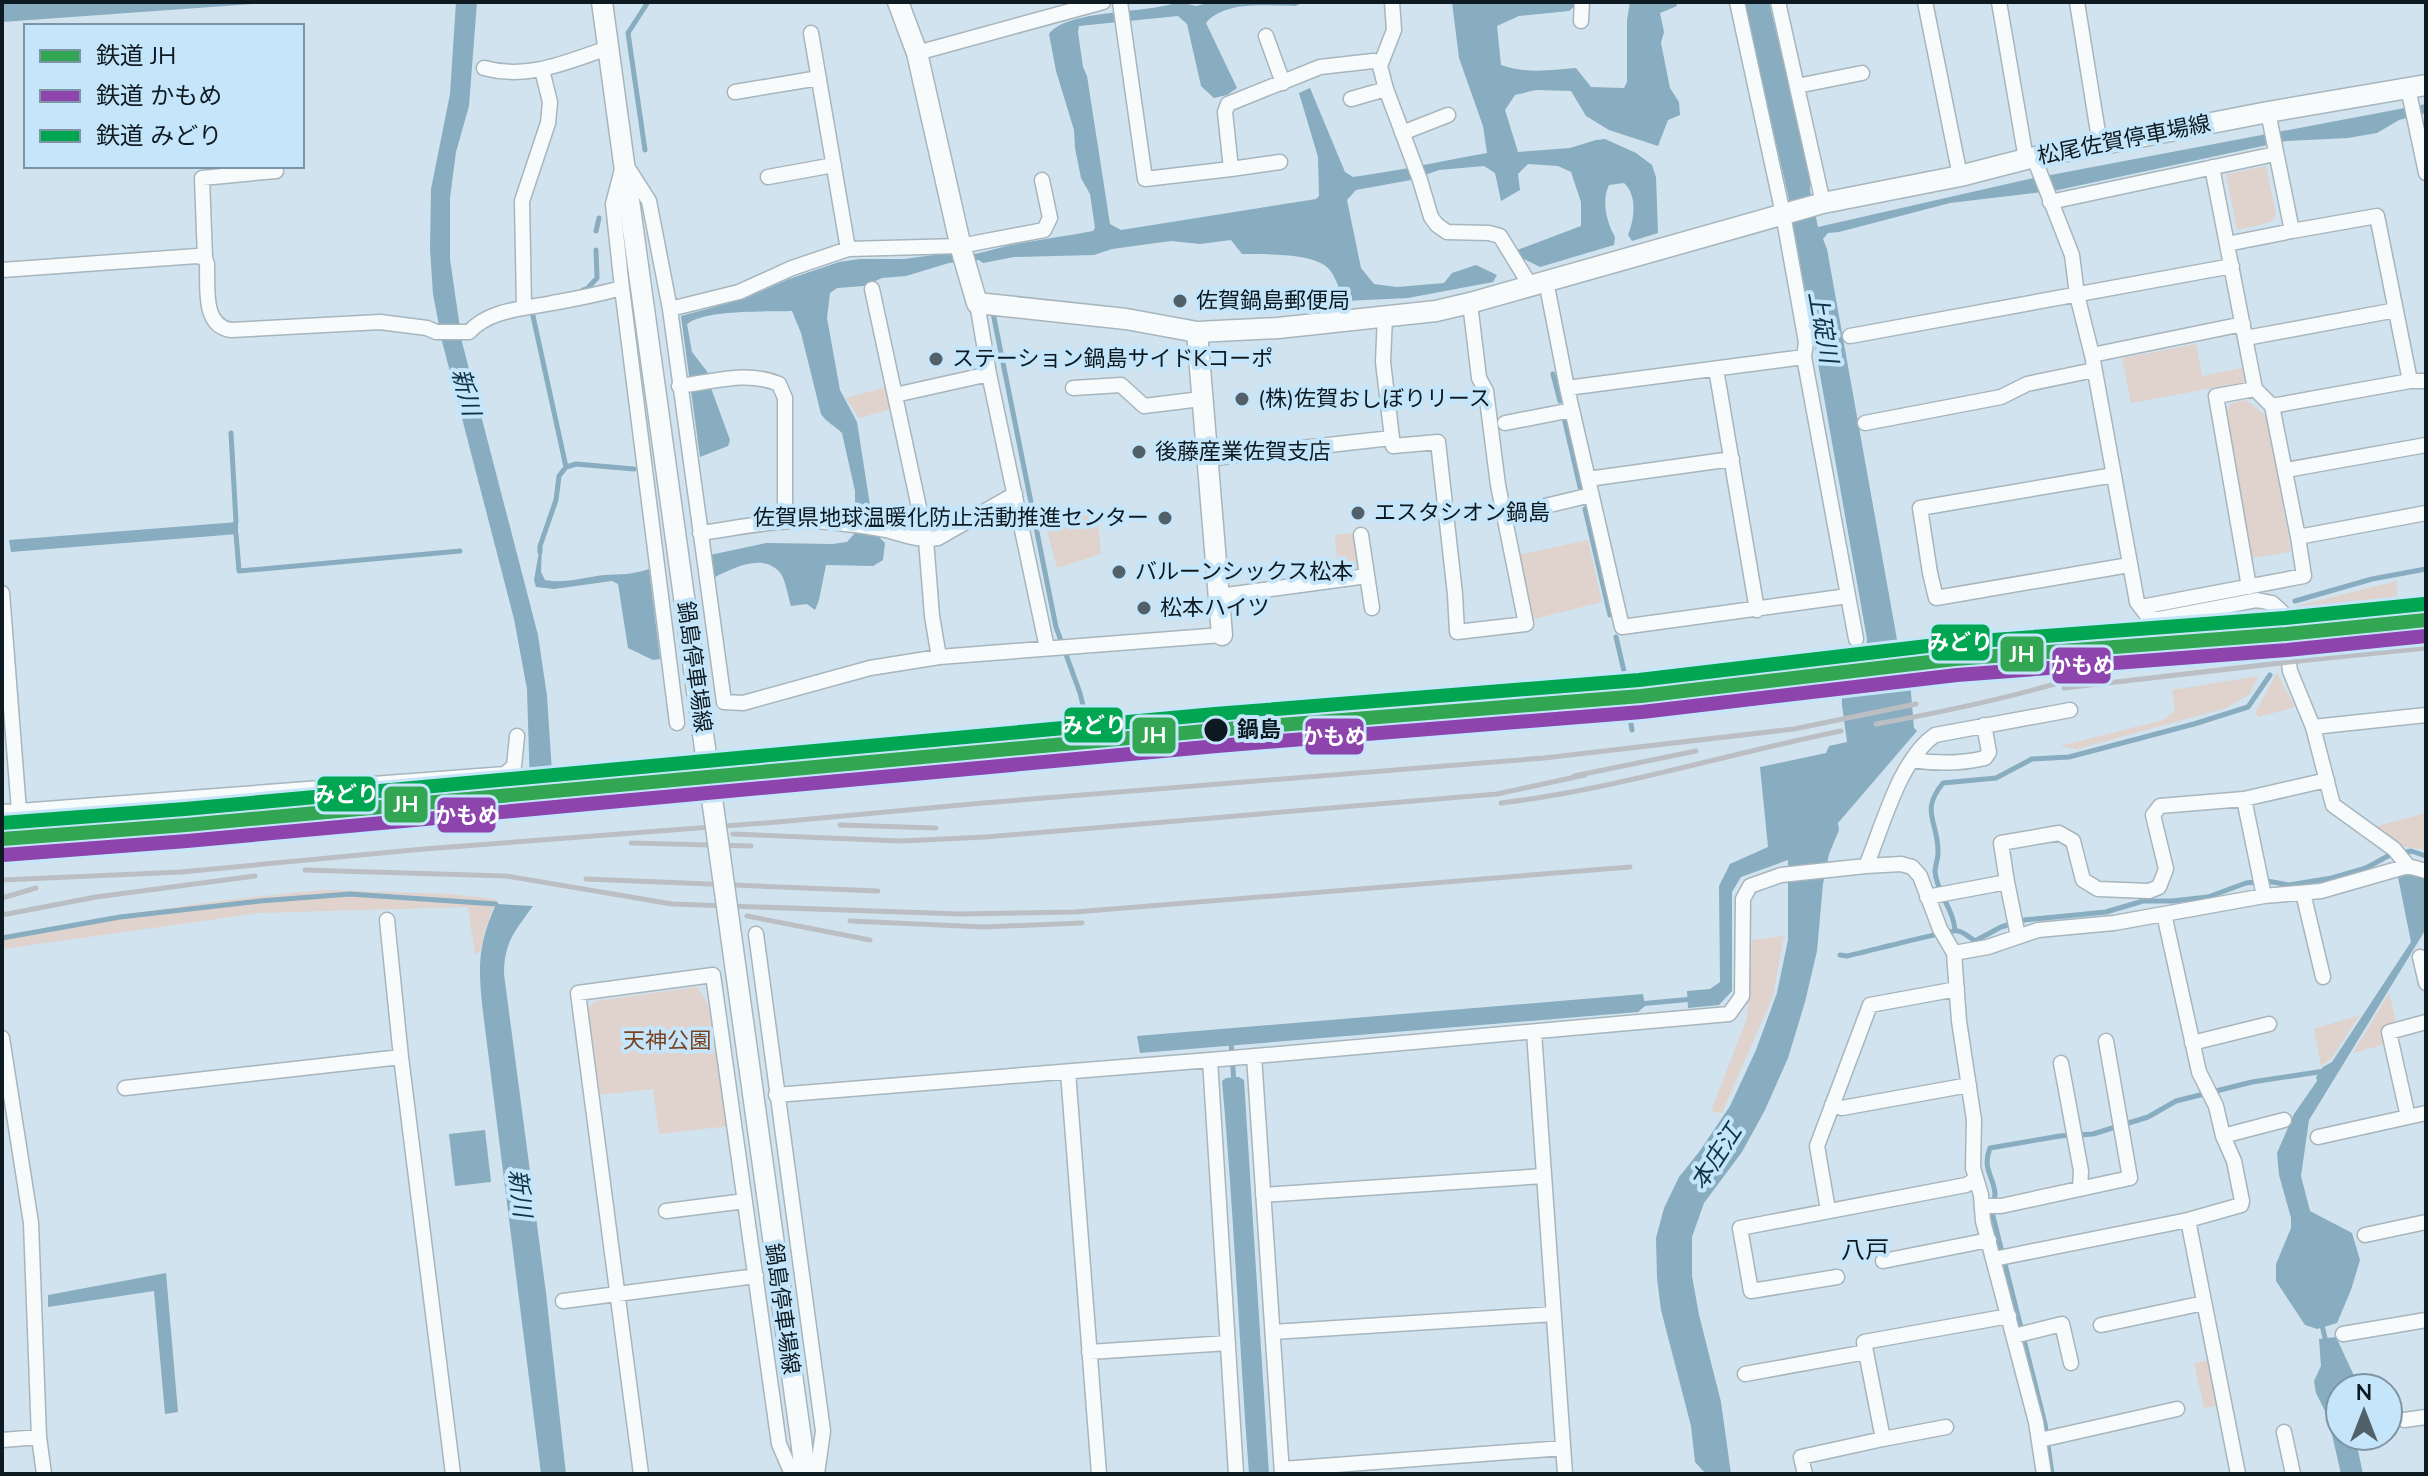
<svg xmlns="http://www.w3.org/2000/svg" width="2428" height="1476" font-family="'Nunito Sans','Noto Sans JP',sans-serif">
  <style>
    .green { fill: #e0d2cc }
    .water { fill: #88acc0 }
    .lines { fill: none; stroke-linecap: round; stroke-linejoin: round }
    .stream { stroke: #88acc0; stroke-width: 5 }
    .minor-casing { stroke: #a7b5bd; stroke-width: 17 }
    .secondary-casing { stroke: #a7b5bd; stroke-width: 23 }
    .minor { stroke: #f8fbfc; stroke-width: 14 }
    .secondary { stroke: #f8fbfc; stroke-width: 20 }
    .rail { stroke: #bbbfc3; stroke-width: 5 }
    .secondary-bridge-casing { stroke: #a7b5bd; stroke-width: 23; stroke-linecap: butt }
    .secondary-bridge { stroke: #f8fbfc; stroke-width: 20 }
    .rail-1-casing { stroke: #c5e6fa; stroke-width: 20 }
    .rail-2-casing { stroke: #c5e6fa; stroke-width: 20 }
    .rail-3-casing { stroke: #c5e6fa; stroke-width: 20 }
    .rail-1 { stroke: #32a652; stroke-width: 14 }
    .rail-2 { stroke: #8e44ad; stroke-width: 14 }
    .rail-3 { stroke: #00a651; stroke-width: 14 }
    .poi-dot { fill: #526069; stroke: #c5e6fa; stroke-width: 3 }
    .stop-dot { fill: #0e1a21; stroke: #c5e6fa; stroke-width: 3 }
    .labels { text-anchor: middle; dominant-baseline: central; stroke-width: 8; stroke-linejoin: round; paint-order: stroke }
    .street-label { font-size: 22px; fill: #0e1a21; stroke: #c5e6fa }
    .poi-label { font-size: 22px; fill: #0e1a21; stroke: #c5e6fa; text-anchor: start }
    .stop-label { font-size: 22px; font-weight: bold; fill: #0e1a21; stroke: #c5e6fa; text-anchor: start }
    .park-label { font-size: 22px; fill: #7a4321; stroke: #c5e6fa }
    .water-label { font-size: 24px; font-style: italic; fill: #0d3346; stroke: #c5e6fa }
    .neighbourhood-label { font-size: 24px; fill: #0e1a21; stroke: #c5e6fa }
    .line-badge { stroke: #c5e6fa; stroke-width: 3 }
    .badge-label { font-size: 22px; text-anchor: middle; font-weight: bold; fill: #fff }
  </style>
  <rect width="100%" height="100%" fill="#d1e3ee"/>
  <path class="green" d="M2266,166L2276,215L2271,222L2237,230L2226,174Z
    M2196,344L2202,376L2242,368L2245,382L2131,403L2122,358Z
    M887,387L891,409L859,418L846,398Z
    M2245,400L2267,416L2291,552L2251,558L2225,416L2231,403Z
    M1097,514L1101,554L1057,568L1044,519Z
    M1354,533L1358,568L1338,570L1335,535Z
    M1588,540L1602,602L1534,619L1518,555Z
    M2397,581V611L1919,655L1912,648L1961,641L2146,628L2264,608L2278,618L2297,606Z
    M2277,673L2295,707L2259,717L2255,713Z
    M2258,676L2250,694L2226,708L2077,749L2060,746L2163,720L2175,711L2172,690Z
    M2426,813V850L2400,846L2374,827Z
    M326,890L450,894L496,899L485,930L480,952L475,954L468,907L259,913L2,949V936C110,916 217,899 326,890Z
    M1784,936L1773,996L1722,1113L1711,1111L1747,1018L1752,940Z
    M696,987C718,1003 725,1097 729,1126L659,1134L653,1089L600,1095L588,1008L597,1001Z
    M2389,993L2397,1025L2387,1044L2353,1053Z
    M2360,1015L2331,1059L2321,1066L2314,1029Z
    M2210,1360L2218,1406L2204,1408L2194,1363Z"/>
  <path class="water" d="M2,2H279L2,22Z
    M456,2H477L469,106L456,152L450,198V259L462,342L538,635L547,696L553,787L530,789L527,689L514,619L442,341L433,294L430,249L431,189L450,94Z
    M1178,2L1196,6L1211,2H1303L1296,6C1268,6 1225,0 1206,23L1237,88L1227,95L1214,98L1201,86L1187,24L1178,16L1079,26L1078,32L1083,67L1087,76L1110,224L1121,230L1316,199L1319,196L1318,157L1299,93L1310,88L1345,172L1353,177C1398,171 1442,161 1487,153L1483,126L1459,58L1452,2H1576V5L1569,11L1519,16L1497,26L1501,65C1525,74 1551,70 1576,68L1591,87L1624,88L1627,82V20L1630,2H1676L1677,6L1660,13L1664,32L1661,43L1670,88L1679,102L1680,115L1668,120L1658,146L1609,130L1586,116L1571,91L1536,90L1515,95L1505,110L1518,152L1570,148L1596,140L1605,139L1636,153L1652,165L1656,177L1658,233L1632,241L1628,235C1634,220 1638,196 1624,183L1609,185C1601,201 1607,223 1615,237L1614,245L1540,267L1518,256L1517,250L1581,226V202L1571,172L1558,166L1528,164L1518,174L1520,190L1501,201L1495,173L1484,166L1439,170L1411,180L1356,190L1347,200L1361,268L1374,284L1397,287L1444,283L1452,273L1476,265L1497,275L1493,282L1408,298L1345,301C1340,292 1337,281 1332,273C1320,251 1264,255 1242,254L1231,240L1200,244L1171,241L1112,249L1094,255L1014,257L983,263L979,260L949,263L906,276L882,278L864,286L837,288L830,293L827,318L840,390L857,422L872,518L865,523L855,519V491L842,433C834,425 827,423 821,414L801,333L792,311C767,312 705,309 687,324L692,352L709,374L711,388L730,440L728,446L700,457L681,316L744,299L789,279L839,262L860,259H904L948,253C968,260 991,249 1011,245C1038,240 1066,236 1093,231L1095,228L1090,194L1081,178L1075,148L1074,130L1056,71L1049,34C1067,9 1148,14 1178,2Z
    M1744,2H1769L1811,179L1810,190L1818,227L2029,179L2426,104V113L2399,120L2377,133L2348,138L2286,141L2058,190L1950,203L1839,232L1828,233L1823,239L1827,249L1898,645L1902,651L1910,655V681L1914,728L1917,731L1838,823L1839,830L1829,854L1823,884L1817,951L1805,1002L1788,1058L1765,1110L1742,1152L1704,1203L1692,1237V1276L1699,1315L1721,1402L1731,1474H1706L1695,1462L1691,1426L1661,1310L1657,1278L1656,1238L1664,1208L1679,1177L1699,1152L1730,1106L1756,1050L1777,993L1788,940V860L1741,877L1732,892V991L1719,1005L1688,1008L1687,991L1710,989L1720,982L1719,886L1730,864L1768,847L1760,767L1826,753L1829,746L1847,742L1842,705L1841,661L1866,647L1867,639L1788,195Z
    M238,522V534L11,552L9,540Z
    M864,532L878,536L885,543L883,560L873,566L826,565L819,600L815,610L807,604L791,606C788,597 786,582 781,574C765,551 731,569 713,578L710,555L766,543L832,544L847,542L855,533Z
    M540,546L542,547L541,572L545,580C565,584 584,577 604,575C622,574 631,575 649,569L660,659L653,660L628,648L618,584L612,581L554,589L536,587L534,580Z
    M2408,875L2426,878V929L2309,1120L2301,1176L2310,1211L2352,1233L2360,1260L2351,1290L2337,1323L2317,1329L2305,1325L2276,1281V1264L2291,1228V1218L2279,1175L2277,1153L2294,1114L2317,1081L2316,1077L2323,1067L2332,1062L2411,942L2398,877Z
    M496,904L533,906C515,931 504,942 504,974L546,1293L566,1474H541L482,1004C478,962 479,943 496,904Z
    M1643,994L1645,1006L1638,1012L1140,1053L1137,1036Z
    M1239,1077L1244,1080L1269,1474H1249C1239,1343 1234,1212 1222,1081L1226,1078Z
    M485,1130L491,1182L455,1186L449,1134Z
    M166,1273L178,1412L165,1414L154,1291L48,1307V1295Z
    M2336,1337L2357,1382V1388H2340V1436H2355L2363,1474H2341L2328,1417L2316,1393L2314,1381L2321,1366L2319,1339Z"/>
  <g class="lines">
    <path class="stream" d="M645,150L628,33L648,2
      M596,231L599,218
      M583,290L587,289L597,278L596,250
      M993,313L1056,627L1080,693L1089,730L1091,757
      M533,316L566,467
      M1553,374L1560,401
      M1565,422L1580,487
      M231,433L236,522L233,528L236,534L239,571L460,551
      M1585,509L1610,615
      M540,552V546L556,500L559,476L566,467L576,464L634,469
      M2295,601L2372,579L2426,569
      M1616,637L1627,684
      M1630,717L1632,730
      M2,824L503,783L535,778
      M1955,931C1954,910 1937,893 1935,872C1935,866 1938,859 1938,853C1939,822 1919,812 1943,783L1996,778L2032,759L2069,757L2194,724L2248,707L2270,675
      M2,938L120,917L260,901L350,894L496,904
      M1840,955L1847,956C1862,953 1952,929 1958,931C1964,932 1970,938 1975,941L2001,927L2024,920L2106,912L2143,901H2172L2208,897L2246,883L2267,881L2289,885L2332,878L2366,868L2388,856L2411,851L2426,856
      M1639,1004L1693,999
      M1231,1041L1234,1083
      M2321,1321L2326,1342
      M2052,1474L2045,1424L1992,1212C1993,1207 1995,1198 1995,1193C1993,1175 1982,1169 1990,1148L2060,1136L2093,1134L2148,1117L2176,1101L2252,1082L2325,1071"/>
    <defs>
      <path id="minor" d="M1120,2L1145,179L1231,169L1225,112L1228,104L1320,67L1373,61L1381,62
        M1392,2L1394,30L1380,66L1386,89L1420,180L1431,217L1437,225L1447,232L1489,233L1500,236L1530,285
        M1737,2L1783,214L1806,342L1804,357L1856,639
        M1778,2L1823,203
        M1925,2L1960,176
        M1999,2L2026,159
        M2077,2L2100,145
        M1581,21L1582,2
        M811,33L848,249
        M1266,36L1283,83
        M917,53L1103,2
        M484,68C529,80 566,62 608,48
        M1797,86L1862,73
        M2408,88L2426,173
        M735,92L819,78
        M1351,99L1386,89
        M2268,112L2292,231L2377,216L2410,381H2426
        M1402,133L1448,115
        M2034,158L2072,255L2077,295L2092,355L2137,602L2146,614L2158,619L2257,600L2272,603L2283,613L2290,671L2313,727L2333,805L2394,849L2408,866L2426,871
        M626,165L649,201L670,309L739,292L792,268L848,249L960,246L1044,230L1050,218L1042,180
        M2212,167L2255,389L2272,406
        M1231,169L1280,162
        M768,177L834,165
        M2050,202L2275,154
        M2227,244L2292,231
        M205,258L202,178L276,171
        M2,270L197,256L205,258L207,264C208,287 202,326 231,330L380,322L427,328L436,332H469C490,309 524,309 552,303C576,299 599,294 622,288L613,204L622,169
        M1546,281L1567,388L1622,627L1848,596
        M622,288L677,723
        M872,289L926,540L932,616L939,657
        M977,303L989,374L1047,648
        M524,306L522,201L548,123L550,102L542,70
        M670,309L724,702L743,703L870,668L939,657L1222,635
        M1385,316L1383,362L1393,446L1438,442L1455,594L1457,632L1526,624L1498,485L1486,391L1479,378L1470,303
        M1850,336L2232,266
        M2246,338L2396,310
        M2092,355L2243,324
        M1716,369L1757,610
        M2410,381L2272,406L2298,537L2426,513
        M679,386C715,382 745,370 779,384L785,398V520
        M1073,388L1121,385L1144,406L1201,399
        M1567,388L1804,357
        M895,395L989,374
        M1505,423L1572,410
        M1865,423L2001,397L2027,384L2094,370
        M1205,459L1391,438
        M2286,470L2426,445
        M2114,475L1920,508L1930,573L1936,598L2129,565
        M1588,479L1732,459
        M1516,513L1591,495
        M700,533C738,528 777,519 816,521C840,523 867,526 890,531C908,536 920,541 938,538L1015,494
        M1361,535L1372,608
        M2249,587L2216,396L2255,389
        M2,593L19,811L2,812
        M1219,596L1367,576
        M2141,607L2304,576L2298,537
        M2313,727L2426,715
        M1912,760C1938,764 1960,764 1985,758L1989,752L1984,725
        M2244,799L2264,896
        M19,811L505,774L514,766L517,736
        M1866,866L1901,864L1912,867L1920,876L1940,929L1954,953L1988,947L2038,930L2114,923L2264,896L2321,891L2408,866
        M2007,882L2018,936
        M2303,893L2323,977
        M1927,897L2007,882L2001,843L2059,833L2073,841L2083,880L2098,889L2149,891L2159,887L2166,869L2153,815L2160,806L2244,799L2327,780
        M2164,914L2199,1072L2216,1106L2223,1136L2234,1161L2242,1201L2241,1205L2188,1220L2238,1474
        M387,920L401,1057L453,1474
        M756,934L823,1431L817,1474
        M1954,953L1959,1021L1974,1120L1973,1168L1981,1195L1983,1221L2036,1422L2044,1474
        M2420,957L2426,983
        M1534,1032L1565,1474
        M2,1038L31,1223L39,1437L44,1474
        M2192,1043L2269,1024
        M1254,1056L1282,1474
        M1210,1060L1236,1474
        M2061,1063L2081,1171L2080,1189
        M1068,1072L1099,1474
        M125,1088L401,1057
        M776,1095L1210,1060L1729,1014L1742,996L1743,899L1750,886L1781,875L1866,866C1883,826 1899,760 1935,735L2070,710
        M1832,1105L1842,1108L1969,1085
        M2408,1117L2426,1113
        M2223,1136L2284,1120
        M2318,1137L2408,1117L2389,1032L2426,1022
        M1263,1195L1544,1176
        M1982,1206H2001L2130,1178L2106,1041
        M1828,1210L1817,1146L1870,1005L1957,989
        M666,1211L745,1201
        M2365,1235L2426,1222
        M1994,1259L2188,1220
        M1883,1261L1989,1240
        M1837,1277L1751,1291L1740,1228L1966,1185L1976,1179
        M563,1301L756,1276
        M2101,1325L2204,1303
        M1273,1332L1554,1314
        M2343,1334L2426,1320
        M2014,1336L2062,1324L2071,1363
        M1089,1352L1228,1343
        M1745,1374L1866,1352
        M2404,1420L2426,1417
        M2284,1432L2293,1474
        M1883,1439L1946,1427
        M2,1440L39,1437
        M2040,1440L2177,1409
        M1282,1469L1563,1448
        M641,1474L578,993L713,975L779,1444L792,1474
        M1805,1474L1801,1457L1883,1439L1864,1342L2009,1316"/>
      <path id="secondary" d="M602,2L638,266
        M898,2L917,53L962,252L977,303L1126,319L1197,332L1278,328L1436,311L1470,303L1823,203L1960,176L2026,159L2268,112L2426,85
        M1197,332L1222,635
        M801,1439L805,1474"/>
    </defs>
    <use href="#minor" class="minor-casing"/>
    <use href="#secondary" class="secondary-casing"/>
    <use href="#minor" class="minor"/>
    <use href="#secondary" class="secondary"/>
    <path class="rail" d="M2064,688L2289,662L2426,648
      M1876,724C1943,712 2010,698 2075,678
      M1574,776L1696,751
      M1501,803C1616,789 1727,754 1841,731
      M840,825L936,828
      M733,834L901,841L985,837L1497,794L1585,775
      M631,843L751,846
      M305,870L506,876L672,904L960,914L1075,912L1630,867
      M586,879L878,891
      M2,880L181,872L424,849L778,822L983,803L1544,758L1794,729L1916,704
      M2,898L36,888
      M2,915L96,897L255,876
      M747,916L870,940
      M850,921L984,927L1082,923"/>
    <defs>
      <path id="secondary-bridge" d="M638,266L801,1439"/>
    </defs>
    <use href="#secondary-bridge" class="secondary-bridge-casing"/>
    <use href="#secondary-bridge" class="secondary-bridge"/>
    <defs>
      <path id="rail-1" d="M2,839L186,825L1216,730L1641,696L1955,659L2286,634L2426,620"/>
      <path id="rail-2" d="M3,855L187,841L1217,746L1642,712L1957,675L2287,650L2426,636"/>
      <path id="rail-3" d="M2,823L185,809L1215,714L1639,680L1953,643L2285,618L2424,604"/>
    </defs>
    <use href="#rail-1" class="rail-1-casing"/>
    <use href="#rail-2" class="rail-2-casing"/>
    <use href="#rail-3" class="rail-3-casing"/>
    <use href="#rail-1" class="rail-1"/>
    <use href="#rail-2" class="rail-2"/>
    <use href="#rail-3" class="rail-3"/>
  </g>
  <g class="poi-dot">
    <circle cx="1180" cy="301" r="8"/>
    <circle cx="936" cy="359" r="8"/>
    <circle cx="1242" cy="399" r="8"/>
    <circle cx="1139" cy="452" r="8"/>
    <circle cx="1358" cy="513" r="8"/>
    <circle cx="1165" cy="518" r="8"/>
    <circle cx="1119" cy="572" r="8"/>
    <circle cx="1144" cy="608" r="8"/>
  </g>
  <circle class="stop-dot" cx="1216" cy="730" r="13"/>
  <g class="labels">
    <g class="street-label">
      <text transform="translate(2124 140) rotate(-11)">松尾佐賀停車場線</text>
      <text transform="translate(694 667) rotate(82)">鍋島停車場線</text>
      <text transform="translate(782 1309) rotate(82)">鍋島停車場線</text>
    </g>
    <g class="poi-label">
      <text x="1196" y="301">佐賀鍋島郵便局</text>
      <text x="952" y="359">ステーション鍋島サイドKコーポ</text>
      <text x="1258" y="399">(株)佐賀おしぼりリース</text>
      <text x="1155" y="452">後藤産業佐賀支店</text>
      <text x="1374" y="513">エスタシオン鍋島</text>
      <text x="1149" y="518" text-anchor="end">佐賀県地球温暖化防止活動推進センター</text>
      <text x="1135" y="572">バルーンシックス松本</text>
      <text x="1160" y="608">松本ハイツ</text>
    </g>
    <g class="stop-label">
      <text x="1237" y="730">鍋島</text>
    </g>
    <g class="park-label">
      <text x="667" y="1041">天神公園</text>
    </g>
    <g class="water-label">
      <text transform="translate(1823 327) rotate(80)">上碇川</text>
      <text transform="translate(466 392) rotate(75)">新川</text>
      <text transform="translate(1716 1157) rotate(-57)">本庄江</text>
      <text transform="translate(520 1193) rotate(83)">新川</text>
    </g>
    <g class="neighbourhood-label">
      <text x="1865" y="1250">八戸</text>
    </g>
  </g>
  <g class="line-badge">
    <rect x="1930" y="623" width="61" height="39" rx="8" fill="#00a651"/>
    <rect x="1999" y="635" width="46" height="38" rx="8" fill="#32a652"/>
    <rect x="2051" y="646" width="61" height="39" rx="8" fill="#8e44ad"/>
    <rect x="1063" y="706" width="61" height="38" rx="8" fill="#00a651"/>
    <rect x="1131" y="716" width="46" height="39" rx="8" fill="#32a652"/>
    <rect x="1304" y="717" width="61" height="39" rx="8" fill="#8e44ad"/>
    <rect x="316" y="775" width="61" height="38" rx="8" fill="#00a651"/>
    <rect x="383" y="785" width="46" height="39" rx="8" fill="#32a652"/>
    <rect x="436" y="796" width="61" height="38" rx="8" fill="#8e44ad"/>
  </g>
  <g class="badge-label">
    <text x="1960" y="650">みどり</text>
    <text x="2022" y="662">JH</text>
    <text x="2082" y="673">かもめ</text>
    <text x="1094" y="733">みどり</text>
    <text x="1154" y="743">JH</text>
    <text x="1334" y="744">かもめ</text>
    <text x="346" y="802">みどり</text>
    <text x="406" y="812">JH</text>
    <text x="467" y="823">かもめ</text>
  </g>
  <rect width="2428" height="1476" fill="none" stroke="#0e1a21" stroke-width="8"/>
  <rect x="24" y="24" width="280" height="144" fill="#c5e6fa" stroke="#7c94a3" stroke-width="2"/>
  <rect x="40" y="50" width="40" height="12" fill="#32a652" stroke="#7c94a3" stroke-width="2"/>
  <text x="96" y="64" font-size="24" fill="#0e1a21">鉄道 JH</text>
  <rect x="40" y="90" width="40" height="12" fill="#8e44ad" stroke="#7c94a3" stroke-width="2"/>
  <text x="96" y="104" font-size="24" fill="#0e1a21">鉄道 かもめ</text>
  <rect x="40" y="130" width="40" height="12" fill="#00a651" stroke="#7c94a3" stroke-width="2"/>
  <text x="96" y="144" font-size="24" fill="#0e1a21">鉄道 みどり</text>
  <g transform="translate(2364 1412)"><circle r="38" fill="#c5e6fa" stroke="#7c94a3" stroke-width="2"/>
  <path d="M0-6L14 30L0 20L-14 30Z" fill="#526069"/>
  <text y="-12" font-size="22" font-weight="bold" text-anchor="middle" fill="#0e1a21">N</text>
  </g>
</svg>
